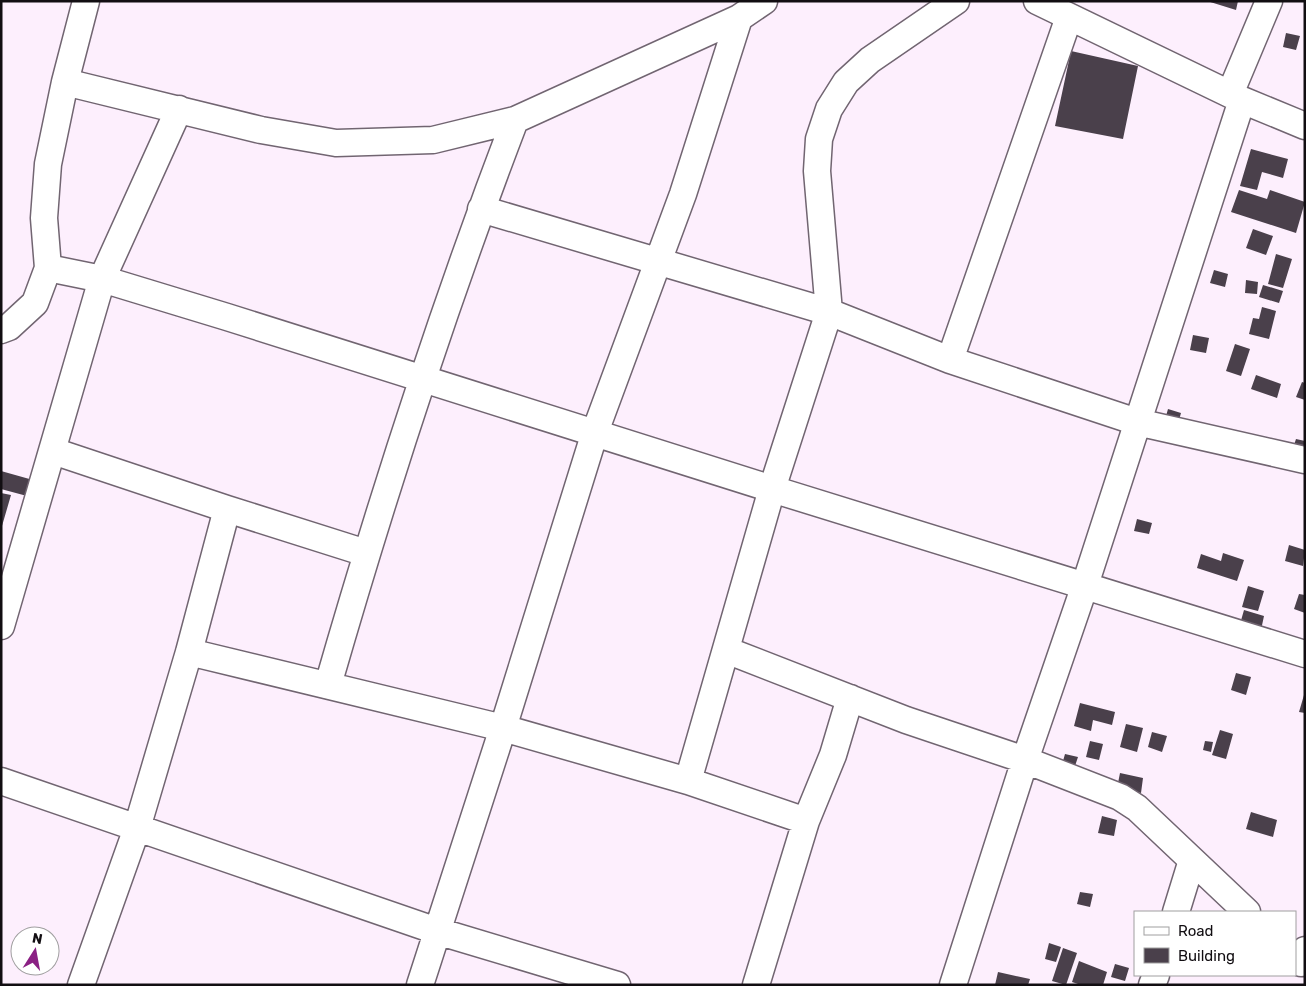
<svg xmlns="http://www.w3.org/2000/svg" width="1306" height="986" font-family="Rubik,sans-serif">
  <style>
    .building { fill: #4a404b }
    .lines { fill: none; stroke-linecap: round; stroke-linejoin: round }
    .street-casing { stroke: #716571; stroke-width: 29 }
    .street { stroke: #fff; stroke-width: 26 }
  </style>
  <rect width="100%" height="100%" fill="#fdeffd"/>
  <path class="building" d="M1207,1H1238L1236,10Z
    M1286,33L1300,36L1296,50L1283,47Z
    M1071,51L1138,66L1123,139L1055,126Z
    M1251,149L1288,159L1283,178L1262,172L1257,190L1240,186Z
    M1239,190L1267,199L1270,190L1305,202L1296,233L1231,212Z
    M1253,229L1273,236L1266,255L1246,248Z
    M1276,254L1292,259L1283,288L1268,284Z
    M1214,270L1228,274L1225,287L1210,283Z
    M1246,280L1258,282L1257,294L1245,293Z
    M1263,285L1283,291L1279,303L1259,297Z
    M1262,307L1276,311L1269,339L1249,334L1253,318L1259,319Z
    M1193,335L1209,338L1206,353L1190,350Z
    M1235,344L1250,349L1241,376L1226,371Z
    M1256,375L1281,384L1277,398L1251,389Z
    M1302,382L1305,383V400L1296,397Z
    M1168,409L1181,413L1177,427L1164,423Z
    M1296,439L1305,441V452L1292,451Z
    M1,471L33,480L27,496L1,489Z
    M1,493L11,495L2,526H1Z
    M1137,519L1152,523L1149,534L1134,531Z
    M1289,545L1305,550L1303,566L1285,561Z
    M1223,553L1244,560L1237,581L1197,568L1201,554L1221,561Z
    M1248,586L1264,591L1258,611L1242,607Z
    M1299,594L1305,595V613L1294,609Z
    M1244,610L1264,616L1261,630L1240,624Z
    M1236,673L1251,677L1246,695L1231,690Z
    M1304,695H1305V713L1299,712Z
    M1080,703L1115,712L1112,725L1093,720L1091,731L1074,726Z
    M1126,724L1143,728L1137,752L1120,747Z
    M1220,730L1233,734L1226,759L1212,755Z
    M1152,732L1167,736L1162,752L1148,747Z
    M1090,741L1103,744L1099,760L1086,757Z
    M1205,741L1213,742L1211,752L1203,750Z
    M1065,754L1078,757L1073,772L1061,768Z
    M1120,773L1143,778L1141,793L1117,788Z
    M1251,812L1277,820L1273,837L1246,829Z
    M1102,816L1117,820L1114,836L1098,833Z
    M1080,892L1093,894L1090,907L1077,904Z
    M1049,943L1061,947L1056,962L1045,959Z
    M1063,948L1077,953L1066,985L1052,981Z
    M1079,961L1107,972L1103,985H1081L1072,982Z
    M1115,964L1129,968L1125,981L1111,977Z
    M998,972L1030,979L1028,985H995Z"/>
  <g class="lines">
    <defs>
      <path id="street" d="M1037,1L1242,100L1305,126
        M65,82L261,130L336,143L433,140L515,120L739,18L764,1
        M1230,94L1269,1
        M481,209L829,312L950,360L1137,422L1305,460
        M48,268L102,279L227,317L772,489L1305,654
        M1,330L9,327L35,303L48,268L44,218L48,164L65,82L86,1
        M950,360L1069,17
        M53,451L227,509L366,553
        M1,626L102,279L179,109
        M726,650L906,720L1025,760L1120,797L1137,808L1247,912
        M189,652L503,728L688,781L806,821
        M328,685C383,494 444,306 515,120
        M1,781L437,931L617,985
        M688,781L772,489L829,312L817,171L819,139L829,109L846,82L870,60L956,1
        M1176,912L1192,860
        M1295,957L1301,963L1305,950
        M81,985L137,828L189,652L227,509
        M420,985L503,728L595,432L683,194L739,18
        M756,985L806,821L833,755L850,698
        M953,985L1025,760L1085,585L1242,100
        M1152,985L1156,975"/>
    </defs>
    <use href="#street" class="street-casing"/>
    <use href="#street" class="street"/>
  </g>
  <rect width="1306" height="986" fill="none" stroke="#120e12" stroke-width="5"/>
  <rect x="1134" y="911" width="162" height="65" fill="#ffffff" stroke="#a09fa0"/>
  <rect x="1144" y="927" width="25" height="8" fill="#ffffff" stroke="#a09fa0"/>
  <text x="1178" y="936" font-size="15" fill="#120e12">Road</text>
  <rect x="1144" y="948" width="25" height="15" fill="#4a404b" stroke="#a09fa0"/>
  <text x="1178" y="961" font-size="15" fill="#120e12">Building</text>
  <g transform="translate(35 951) rotate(11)"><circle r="24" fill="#ffffff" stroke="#a09fa0"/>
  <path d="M0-4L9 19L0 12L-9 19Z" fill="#8b2084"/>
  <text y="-8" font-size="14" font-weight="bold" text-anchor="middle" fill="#120e12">N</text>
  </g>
</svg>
